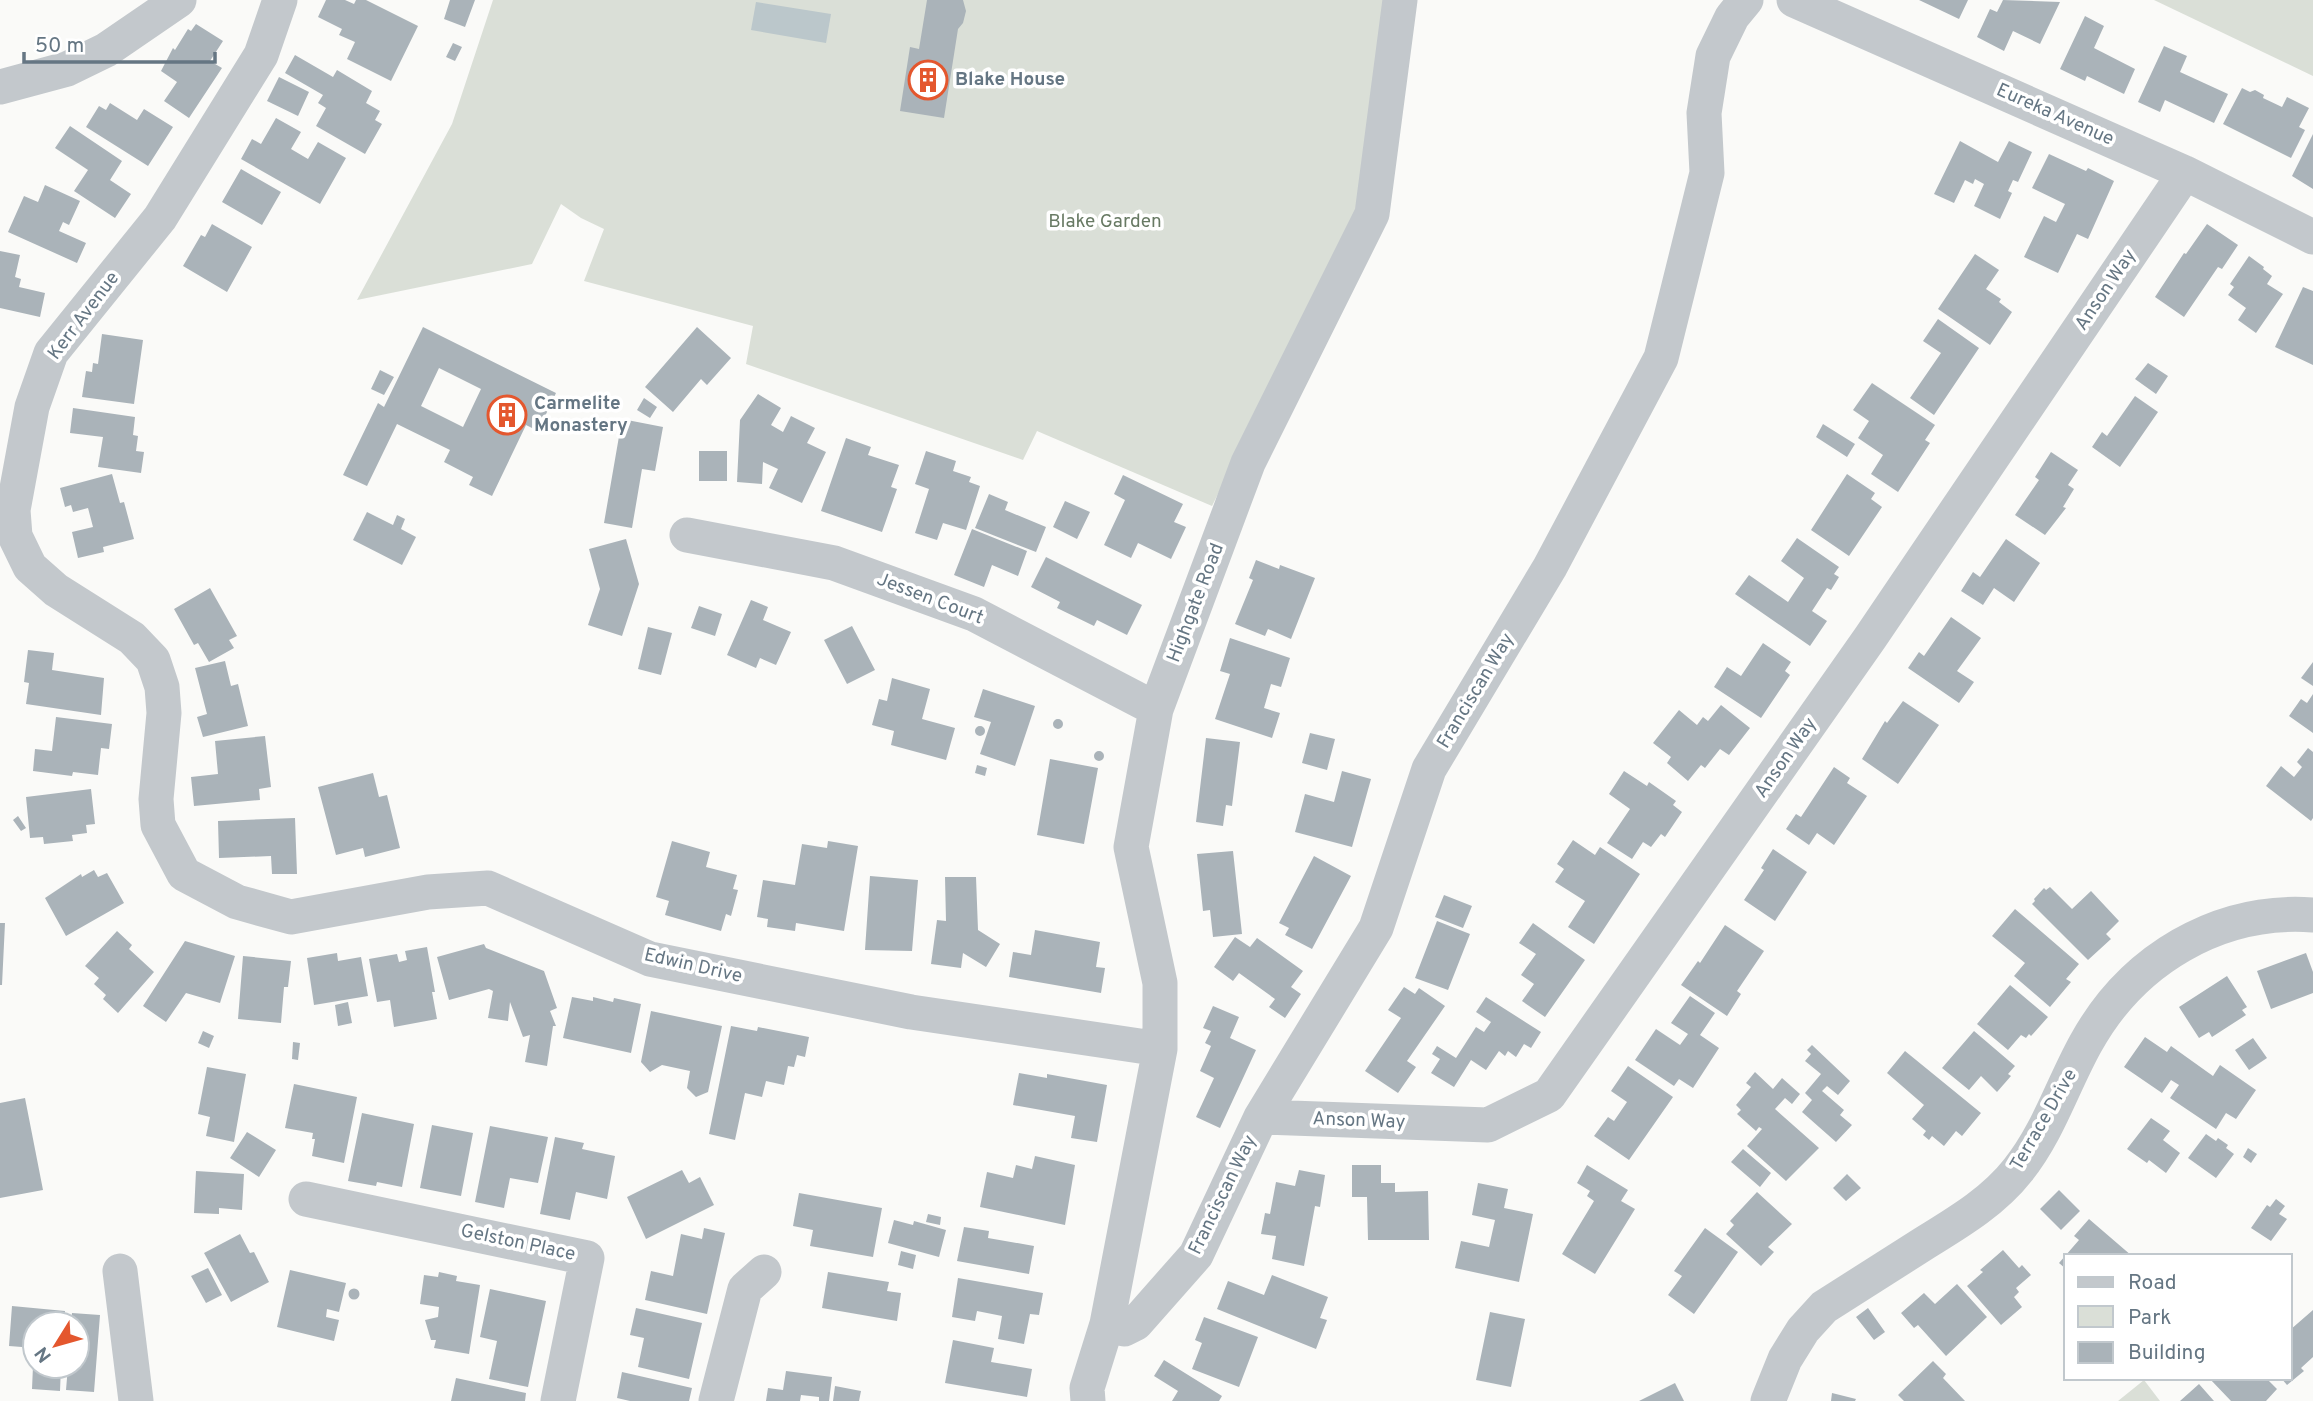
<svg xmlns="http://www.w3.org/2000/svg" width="2313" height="1401" font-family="Overpass,sans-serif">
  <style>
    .green { fill: #dadfd7 }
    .water { fill: #bbc7cb }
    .building { fill: #aab3b9; fill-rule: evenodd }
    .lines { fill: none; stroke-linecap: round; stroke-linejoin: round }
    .minor { stroke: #c3c8cc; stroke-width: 35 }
    .labels { text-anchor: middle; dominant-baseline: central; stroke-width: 7; stroke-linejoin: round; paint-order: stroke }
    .poi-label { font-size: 19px; font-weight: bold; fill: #657683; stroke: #fff; text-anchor: start }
    .street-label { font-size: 19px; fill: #657683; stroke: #fff }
    .park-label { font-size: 19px; fill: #687a64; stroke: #fff }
  </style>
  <rect width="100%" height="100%" fill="#fafaf8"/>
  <path class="green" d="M493,0H1388L1359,210L1212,506L1037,431L1023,460L746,364L753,326L584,281L604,229L581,218L561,204L532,264L357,300L452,124Z
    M2154,0H2313V76Z
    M2144,1380L2160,1401H2118Z"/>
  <path class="water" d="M756,2L831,14L826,43L751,30Z"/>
  <path class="building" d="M326,0H345L354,4L356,0H366L418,26L391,81L347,59L355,42L339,35L342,29L318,17Z
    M450,0H475L465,27L444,19Z
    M927,0H963L966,11L963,23L958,29L944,118L900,111L910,47L919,49Z
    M1919,0H1968L1959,19Z
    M2003,0L2060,2L2040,44L2013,31L2004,51L1977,37L1990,9L1997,12Z
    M2085,16L2104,26L2094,48L2135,69L2124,94L2087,76L2085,81L2060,69Z
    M196,24L223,41L210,61L222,68L189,118L164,101L177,82L161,71L173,48L175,50L188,29L191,31Z
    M453,43L462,47L455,61L446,57Z
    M2164,46L2187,56L2180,72L2228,94L2214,123L2165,100L2160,112L2138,102Z
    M295,55L333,77L337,70L372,91L366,103L380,111L375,120L382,124L365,154L316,126L326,108L318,103L323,95L285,73Z
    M279,77L309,92L298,116L267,101Z
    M2242,88L2250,92L2255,90L2264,95L2263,98L2282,107L2287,97L2309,108L2299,127L2305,130L2291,158L2223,124Z
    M110,103L137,120L144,109L173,127L148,166L86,127L99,106L106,110Z
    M276,118L301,132L291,149L308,159L318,142L346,158L320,204L241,159L252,139L261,144Z
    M70,126L122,161L110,180L131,194L115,218L74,191L88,170L55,148Z
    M2313,134V189L2292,176Z
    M1960,141L1998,162L2009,141L2032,152L2018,182L2013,180L2008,191L2012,193L2000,219L1974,206L1984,184L1975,179L1973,184L1965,180L1954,203L1934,194Z
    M2049,154L2086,171L2088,168L2114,181L2088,239L2077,234L2058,273L2024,257L2044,216L2056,222L2065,204L2032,188Z
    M241,169L281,192L262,225L222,202Z
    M45,185L80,201L69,225L63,222L59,231L86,243L77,263L8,232L24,196L38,202Z
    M212,224L252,247L227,292L183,266L201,235L205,237Z
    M2207,224L2238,245L2222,269L2218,267L2184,317L2155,297L2184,253L2186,254Z
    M0,251L20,255L15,277L21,279L19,287L45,293L40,317L0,308Z
    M1975,254L1999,270L1986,289L2001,299L1999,302L2012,312L1990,345L1938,309Z
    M2249,256L2264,267L2263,269L2272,276L2267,284L2283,294L2256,333L2238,320L2246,308L2228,295L2234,287L2230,284Z
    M2303,287L2313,291V365L2275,347Z
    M1938,319L1979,348L1934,415L1910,398L1941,353L1923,341Z
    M423,327L556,393L538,431L526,425L492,496L469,485L473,477L444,462L450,450L397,424L367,486L343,475L378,403L384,407ZM439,368L481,389L463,427L421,406Z
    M697,327L731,358L707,385L701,379L673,412L645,387Z
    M102,334L143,340L134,404L82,397L86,371L92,372L93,363L98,364Z
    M2148,363L2168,376L2156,394L2135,379Z
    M380,370L394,377L384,395L371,389Z
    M1872,383L1935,425L1925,440L1930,443L1898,492L1871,474L1883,455L1858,438L1869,421L1853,410Z
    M758,394L781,408L771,425L783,432L791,416L815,428L807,443L826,452L802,503L769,488L778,469L763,462L762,484L737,482L740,420Z
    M2135,396L2158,412L2120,467L2092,447L2102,432L2107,436Z
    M644,398L657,407L650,418L637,410Z
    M73,408L135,417L133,435L138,436L136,451L144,452L141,473L98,467L103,437L70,433Z
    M622,419L663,427L655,471L642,469L632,528L604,523Z
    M1823,424L1855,444L1847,457L1816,437Z
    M846,438L871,447L868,455L899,465L891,487L897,489L882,532L821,511Z
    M699,451H727V481H699Z
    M926,451L956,461L953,471L971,477L969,482L980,486L966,530L943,523L937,540L915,533L929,489L915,484Z
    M2051,452L2078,470L2068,485L2074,489L2063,507L2066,508L2045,535L2015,515L2039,480L2035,477Z
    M112,474L120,503L124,502L134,539L103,547L104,552L78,558L72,532L93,527L88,508L73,512L71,505L65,507L60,488Z
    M1847,474L1875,493L1871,499L1882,507L1849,556L1811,530Z
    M1123,475L1183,504L1174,522L1186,527L1171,559L1138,543L1131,558L1104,545L1125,500L1114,494Z
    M989,494L1008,502L1005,510L1046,527L1036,552L975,528Z
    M1065,501L1090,512L1077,539L1053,527Z
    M367,512L393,525L397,515L405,519L401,529L416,537L402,565L353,540Z
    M972,529L1027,551L1018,576L992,565L984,587L954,575Z
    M1797,538L1839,567L1834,574L1839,577L1831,590L1827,588L1812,611L1827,621L1810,646L1735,594L1749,575L1788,602L1804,578L1781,561Z
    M626,539L639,584L622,636L588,625L600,589L589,549Z
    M2006,539L2040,563L2014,602L1994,588L1983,605L1961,591L1973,572L1980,577Z
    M1046,557L1142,605L1127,635L1097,620L1094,626L1057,608L1060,602L1031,587Z
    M1256,560L1279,569L1280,565L1315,578L1291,639L1268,629L1265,636L1235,624L1253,580L1249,578Z
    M210,588L237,636L229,640L234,648L209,662L198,643L194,645L174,609Z
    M751,600L768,607L763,620L791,632L776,665L760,658L756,668L727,655Z
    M699,606L722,614L715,636L691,628Z
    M1951,617L1981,638L1957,671L1974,682L1959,703L1908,668L1919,652L1924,656Z
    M852,626L875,670L847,684L824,640Z
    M648,627L672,633L661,675L638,669Z
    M1230,638L1290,658L1281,687L1271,684L1264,708L1280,713L1272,738L1215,719L1230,674L1220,671Z
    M1763,643L1791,662L1785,671L1790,675L1761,718L1714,687L1727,667L1741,676Z
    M28,650L54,653L52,670L104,678L101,715L26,704L29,683L24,682Z
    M225,661L231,686L238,684L248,726L203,737L197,717L207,714L195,668Z
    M2313,662V686L2301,678Z
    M892,678L930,689L922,719L955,728L946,760L891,745L894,731L872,725L879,699L887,701Z
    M983,689L1035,706L1015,766L980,754L991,722L974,717Z
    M2313,694V733L2289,716L2301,699L2307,703Z
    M1903,701L1939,725L1898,784L1862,759L1885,721L1887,723Z
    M1721,705L1750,728L1729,755L1720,749L1705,768L1701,765L1688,781L1667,763L1671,757L1653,743L1679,710L1697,725L1703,717L1708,721Z
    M56,717L112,724L109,749L101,748L98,775L73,772L72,776L33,771L35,749L52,751Z
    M1053 724a5 5 0 1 1 10 0a5 5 0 1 1-10 0Z
    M975 731a5 5 0 1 1 10 0a5 5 0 1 1-10 0Z
    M1310,733L1335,739L1327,770L1302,763Z
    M265,736L271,787L259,789L260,800L194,806L191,777L218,774L215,741Z
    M1206,738L1240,742L1232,806L1226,805L1223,826L1196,822Z
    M2308,748L2313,752V818L2311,821L2266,786L2281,766L2294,777L2302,767L2297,762Z
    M1094 756a5 5 0 1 1 10 0a5 5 0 1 1-10 0Z
    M1050,759L1098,768L1084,844L1037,835Z
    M977,765L987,768L985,776L975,773Z
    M1834,767L1850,778L1847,783L1867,796L1834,845L1817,833L1809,845L1786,829L1796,814L1801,817Z
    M1342,771L1371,779L1352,847L1295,832L1305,794L1334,802Z
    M1624,771L1647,786L1649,782L1676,801L1673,805L1682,812L1665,837L1661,834L1651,847L1643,842L1632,859L1607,843L1630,809L1609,794Z
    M373,773L379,797L387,795L400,848L365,857L363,848L336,855L318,787Z
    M91,789L95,824L86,825L87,833L72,835L73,841L44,844L43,837L30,838L26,797Z
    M18,816L26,828L21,831L13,820Z
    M295,818L297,874H272L271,856L219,858L218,821Z
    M1573,840L1595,855L1600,847L1640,874L1594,944L1568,927L1585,901L1555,882L1564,869L1557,864Z
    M672,841L710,852L706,867L737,875L733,889L738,890L731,916L726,914L721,931L665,915L669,901L656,897Z
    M828,841L858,846L844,931L796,923L795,931L767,927L768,919L757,917L763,880L795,885L802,844L827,848Z
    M1773,849L1807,872L1775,921L1744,900L1764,870L1761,868Z
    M1233,851L1242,934L1213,937L1210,910L1203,911L1197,854Z
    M1314,856L1351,876L1312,949L1285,935L1289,928L1279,923Z
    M94,870L98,877L107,873L124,903L66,936L45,898L81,874L82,877Z
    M870,876L918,880L912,951L865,950Z
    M945,877H976L978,930L1000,944L986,967L963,953L961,968L931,964L937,920L946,921Z
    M2050,887L2072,909L2091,891L2119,921L2106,934L2111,939L2088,960L2032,904L2035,901L2034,899L2044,888L2046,890Z
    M1444,895L1472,906L1463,928L1435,917Z
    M2015,909L2079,964L2066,979L2071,982L2050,1007L2014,976L2025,963L1992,936Z
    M1437,921L1470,934L1448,990L1415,978Z
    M0,923H5L2,985H0Z
    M1533,923L1585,960L1545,1017L1522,1001L1534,984L1521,975L1536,954L1519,943Z
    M1725,925L1764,951L1737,991L1741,994L1727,1016L1681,985L1698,961L1700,963Z
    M1035,930L1100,942L1096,967L1105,968L1101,993L1009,977L1013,952L1031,955Z
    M117,931L132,945L129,949L154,972L118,1013L103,999L106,995L94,984L99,978L85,966Z
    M1235,937L1250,947L1257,938L1303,971L1291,987L1301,994L1285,1018L1269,1007L1275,999L1239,973L1233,981L1214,967Z
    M185,941L235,956L220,1003L186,993L166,1022L143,1006Z
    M484,944L486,948L544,971L557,1008L550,1011L556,1026H553L547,1066L525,1062L530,1035L523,1037L510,1002L508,1021L488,1018L493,991L489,989L449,1000L437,957Z
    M427,947L435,992H432L437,1019L394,1027L390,1000L377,1002L369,959L397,954L399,962L407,960L405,951Z
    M337,953L338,961L361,957L368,996L314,1005L307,958Z
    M2306,953L2313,972V993L2271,1009L2257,971Z
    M243,956L291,961L288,987H284L281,1023L238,1019Z
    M2227,976L2247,1007L2242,1010L2246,1015L2212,1037L2209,1032L2199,1038L2179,1007Z
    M2010,985L2048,1017L2031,1036L2029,1034L2026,1038L2021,1035L2008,1050L1977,1024Z
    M1404,987L1415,994L1419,988L1445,1006L1407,1061L1416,1067L1398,1093L1365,1071L1401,1018L1388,1010Z
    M1690,996L1715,1013L1700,1035L1719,1048L1693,1088L1679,1079L1674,1086L1635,1060L1656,1029L1680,1045L1688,1034L1671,1023Z
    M572,997L593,1001V997L613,1002L614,998L641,1004L631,1053L563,1038Z
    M1486,997L1541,1032L1531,1048L1524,1044L1516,1057L1508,1051L1505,1056L1499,1051L1486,1070L1471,1060L1454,1087L1431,1073L1440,1059L1432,1054L1437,1046L1456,1058L1476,1027L1484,1032L1491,1022L1476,1012Z
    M348,1002L352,1023L338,1026L335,1005Z
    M1213,1006L1239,1017L1230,1038L1256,1050L1220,1128L1196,1117L1214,1078L1200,1071L1211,1046L1205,1043L1211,1031L1203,1028Z
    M651,1011L722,1026L708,1092L696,1097L687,1088L690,1071L662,1065L650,1072L641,1062Z
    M731,1026L757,1031L758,1027L809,1037L805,1057L797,1055L794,1067L788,1066L784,1085L766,1081L762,1097L745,1093L735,1140L709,1134Z
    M203,1031L214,1036L209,1048L198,1043Z
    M1974,1031L2015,1066L2008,1074L2011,1076L1997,1092L1981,1076L1969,1090L1942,1068Z
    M2145,1037L2167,1052L2171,1046L2213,1076L2220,1065L2256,1090L2236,1119L2226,1113L2216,1129L2170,1098L2179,1085L2171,1080L2162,1093L2124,1067Z
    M2253,1038L2267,1058L2249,1070L2235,1050Z
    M293,1042L300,1043L298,1060L292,1059Z
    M1812,1045L1850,1081L1838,1095L1827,1086L1822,1091L1844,1110L1840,1115L1852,1125L1836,1142L1802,1112L1812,1100L1805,1093L1821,1074L1805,1061L1811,1054L1807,1050Z
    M1905,1051L1981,1113L1962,1136L1956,1131L1944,1146L1932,1136L1929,1140L1923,1135L1926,1131L1912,1119L1924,1105L1887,1073Z
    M1628,1066L1673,1097L1629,1160L1594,1136L1608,1117L1614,1121L1627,1102L1611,1091Z
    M207,1067L246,1074L234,1142L206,1136L210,1117L198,1114Z
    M1755,1072L1773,1089L1782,1078L1800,1094L1792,1104L1785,1098L1775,1109L1819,1148L1786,1181L1747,1146L1762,1129L1759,1127L1756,1131L1737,1114L1741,1110L1736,1105L1751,1087L1746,1083Z
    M1019,1073L1047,1078V1074L1107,1085L1097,1142L1071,1138L1075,1116L1013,1105Z
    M294,1084L357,1097L344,1163L312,1156L315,1139H312L313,1133L285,1128Z
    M25,1098L43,1190L0,1198V1103Z
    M362,1113L414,1124L402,1187L377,1182L376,1186L348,1181Z
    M2151,1118L2170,1131L2163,1140L2180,1153L2166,1173L2149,1160L2147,1163L2127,1149Z
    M432,1125L473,1133L461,1196L420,1188Z
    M490,1126L548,1137L538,1183L510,1178L504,1208L475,1202Z
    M247,1132L276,1150L259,1177L230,1158Z
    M2206,1134L2216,1141L2218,1138L2228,1145L2226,1148L2234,1154L2216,1178L2188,1158Z
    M555,1137L584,1143L582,1149L615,1156L607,1199L576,1192L570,1220L540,1214Z
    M2248,1148L2257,1154L2251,1163L2243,1157Z
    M1743,1149L1771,1173L1760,1187L1731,1162Z
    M1035,1156L1075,1165L1065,1225L980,1207L987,1172L1013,1178L1016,1165L1032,1169Z
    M1352,1165H1381V1183H1395V1192L1428,1191L1429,1240H1368L1367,1197H1352Z
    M1587,1165L1628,1190L1621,1201L1635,1209L1595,1274L1562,1254L1594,1201L1587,1196L1590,1191L1577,1183Z
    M682,1170L689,1183L700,1177L714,1205L646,1239L627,1197Z
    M1299,1170L1325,1175L1320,1207L1315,1206L1304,1266L1272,1259L1276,1236L1261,1234L1265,1213L1270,1214L1276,1182L1295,1186Z
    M196,1171L244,1174L242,1210L219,1208V1214L194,1213Z
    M1847,1174L1861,1188L1846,1201L1833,1188Z
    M1478,1183L1508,1189L1504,1208L1533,1214L1519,1282L1455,1268L1461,1241L1489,1247L1495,1220L1472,1215Z
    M2059,1190L2080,1211L2061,1230L2040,1209Z
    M1757,1192L1792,1224L1768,1247L1774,1252L1761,1266L1726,1234L1734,1225L1730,1221Z
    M799,1193L882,1208L873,1257L810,1246L813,1230L793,1226Z
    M2276,1199L2285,1206L2279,1214L2287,1219L2271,1241L2251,1228L2267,1205L2270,1207Z
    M928,1214L941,1217L940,1225L926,1222Z
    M2089,1219L2132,1256H2066V1269L2059,1263L2079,1240L2074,1236Z
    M894,1220L913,1225L914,1221L946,1230L939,1257L888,1243Z
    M964,1227L989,1231L988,1238L1034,1246L1029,1274L957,1261Z
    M704,1228L725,1233L707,1314L645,1300L651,1271L673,1276L681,1234L702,1239Z
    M1705,1228L1738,1252L1694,1314L1668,1295L1682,1276L1674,1271Z
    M240,1234L250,1253L254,1252L269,1282L231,1302L204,1253Z
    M2003,1250L2019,1268L2022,1265L2031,1275L2016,1288L2019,1292L2014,1297L2022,1307L2001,1325L1967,1286L1983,1272L1980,1270Z
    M901,1251L916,1255L913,1269L898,1265Z
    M208,1268L222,1295L206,1303L191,1276Z
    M290,1270L346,1283L339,1312L327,1309L326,1317L339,1320L334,1341L277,1327Z
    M439,1272L457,1276L456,1281L480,1285L469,1354L434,1348L436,1340H431L425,1320L438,1317L439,1307L420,1304L424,1275L438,1277Z
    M828,1272L889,1282L887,1291L901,1293L897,1321L822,1308Z
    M1272,1275L1328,1297L1320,1318L1327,1320L1316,1349L1217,1309L1228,1281L1264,1295Z
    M958,1278L1043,1293L1039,1315L1030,1314L1024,1344L998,1339L1002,1316L977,1311L975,1321L952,1317Z
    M1957,1284L1987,1317L1946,1356L1918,1325L1914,1328L1901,1313L1924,1293L1935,1304Z
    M348.5 1294a5.5 5.5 0 1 1 11 0a5.5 5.5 0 1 1-11 0Z
    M490,1289L546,1301L528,1387L489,1379L497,1341L480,1337Z
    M12,1306L65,1311L64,1324H35V1348L9,1346Z
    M636,1308L702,1323L689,1379L638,1367L644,1338L630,1335Z
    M1868,1308L1885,1332L1874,1340L1856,1317Z
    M2313,1310V1357L2301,1368L2304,1371L2287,1385L2281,1378H2290V1330Z
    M1490,1312L1525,1319L1511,1387L1476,1380Z
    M72,1313L100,1315L94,1392L66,1390L68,1366H77V1324H71Z
    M1204,1317L1258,1337L1239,1387L1192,1369L1202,1343L1195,1340Z
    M953,1340L994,1348L991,1362L1032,1369L1027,1397L945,1383Z
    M1164,1360L1222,1396L1219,1401H1172L1178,1391L1154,1376Z
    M1933,1361L1946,1374L1943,1378L1965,1401H1904L1898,1395Z
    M33,1366H61L60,1391L32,1389Z
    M786,1371L832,1377L829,1401H819V1397L801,1395L800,1401H766L768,1388L783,1390Z
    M622,1372L692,1388L689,1401H630L617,1398Z
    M456,1378L526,1393L525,1401H451Z
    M2209,1378H2266L2277,1389L2266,1401H2231Z
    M1675,1383L1684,1401H1639Z
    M2199,1384L2214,1401H2180Z
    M835,1386L861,1391L859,1401H833Z
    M1832,1393L1856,1399L1855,1401H1831Z"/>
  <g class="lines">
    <path class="minor" d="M280,0L261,55L160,218L51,353L32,407L13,510L15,536L30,567L56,590L132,638L153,660L162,687L164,713L156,799L158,825L184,874L237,902L291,917L428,892L488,888L650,959L911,1012L1160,1049
      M1794,0L2185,173L2313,237
      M0,87L67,69L106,50L179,0
      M687,535L834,563L974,614L1156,709
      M1261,1117L1488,1125L1549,1095L1870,638L2185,173
      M306,1199L587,1258L558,1401
      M120,1271L136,1401
      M1107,1324L1124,1329L1136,1323L1196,1255L1261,1117L1376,928L1429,769L1550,567L1661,358L1707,173L1704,113L1713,56L1732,17L1746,0
      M716,1401L745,1289L764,1272
      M1088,1401L1087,1388L1107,1324L1160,1049V983L1131,847L1156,709L1248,463L1372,214L1400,0
      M1768,1401L1785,1359L1803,1330L1824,1307C1857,1286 1890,1265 1923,1244C1957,1223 1993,1202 2018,1170C2048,1133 2063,1084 2086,1043C2132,960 2218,908 2313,915"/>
  </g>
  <defs>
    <symbol id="building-ring" viewBox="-11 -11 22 22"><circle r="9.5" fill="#fff" stroke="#e4572e" stroke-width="1.5"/><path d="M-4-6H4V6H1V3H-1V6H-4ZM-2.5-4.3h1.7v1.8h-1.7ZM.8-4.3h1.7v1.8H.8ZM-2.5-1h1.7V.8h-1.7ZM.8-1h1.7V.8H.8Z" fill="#e4572e"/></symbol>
  </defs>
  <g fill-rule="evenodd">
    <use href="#building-ring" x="906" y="58" width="44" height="44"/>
    <use href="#building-ring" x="485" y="393" width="44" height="44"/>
  </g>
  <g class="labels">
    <g class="poi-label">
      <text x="955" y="80">Blake House</text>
      <text x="534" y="404">Carmelite<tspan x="534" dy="22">Monastery</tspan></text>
    </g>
    <g class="street-label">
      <text transform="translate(2055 115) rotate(24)">Eureka Avenue</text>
      <text transform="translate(2106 290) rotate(-56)">Anson Way</text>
      <text transform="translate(84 316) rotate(-53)">Kerr Avenue</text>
      <text transform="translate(930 599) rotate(21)">Jessen Court</text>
      <text transform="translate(1196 603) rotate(-69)">Highgate Road</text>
      <text transform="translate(1476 691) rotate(-59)">Franciscan Way</text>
      <text transform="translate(1786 758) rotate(-55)">Anson Way</text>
      <text transform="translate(693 966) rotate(13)">Edwin Drive</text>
      <text transform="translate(2044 1120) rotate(-60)">Terrace Drive</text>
      <text transform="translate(1359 1121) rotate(2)">Anson Way</text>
      <text transform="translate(1223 1195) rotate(-64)">Franciscan Way</text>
      <text transform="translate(518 1243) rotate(12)">Gelston Place</text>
    </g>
    <g class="park-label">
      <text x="1105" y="222">Blake Garden</text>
    </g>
  </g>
  <rect x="2064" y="1254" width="228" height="126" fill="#ffffff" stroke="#c1c8cd" stroke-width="2"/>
  <rect x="2078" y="1277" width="35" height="10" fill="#c3c8cc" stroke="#c1c8cd" stroke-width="2"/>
  <text x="2128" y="1289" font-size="21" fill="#657683">Road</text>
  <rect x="2078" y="1306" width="35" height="21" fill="#dadfd7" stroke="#c1c8cd" stroke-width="2"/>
  <text x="2128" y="1324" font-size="21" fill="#657683">Park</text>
  <rect x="2078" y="1342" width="35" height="21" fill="#aab3b9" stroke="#c1c8cd" stroke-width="2"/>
  <text x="2128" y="1359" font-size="21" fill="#657683">Building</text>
  <g transform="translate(56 1345) rotate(233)"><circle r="33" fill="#ffffff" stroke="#c1c8cd" stroke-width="2"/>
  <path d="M0-5L12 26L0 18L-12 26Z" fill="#e4572e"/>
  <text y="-10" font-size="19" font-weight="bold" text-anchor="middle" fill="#657683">N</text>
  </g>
  <path d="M24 52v10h191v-10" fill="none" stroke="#657683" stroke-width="3.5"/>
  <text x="35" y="52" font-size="21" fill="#657683" stroke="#ffffff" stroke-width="5" paint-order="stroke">50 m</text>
</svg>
